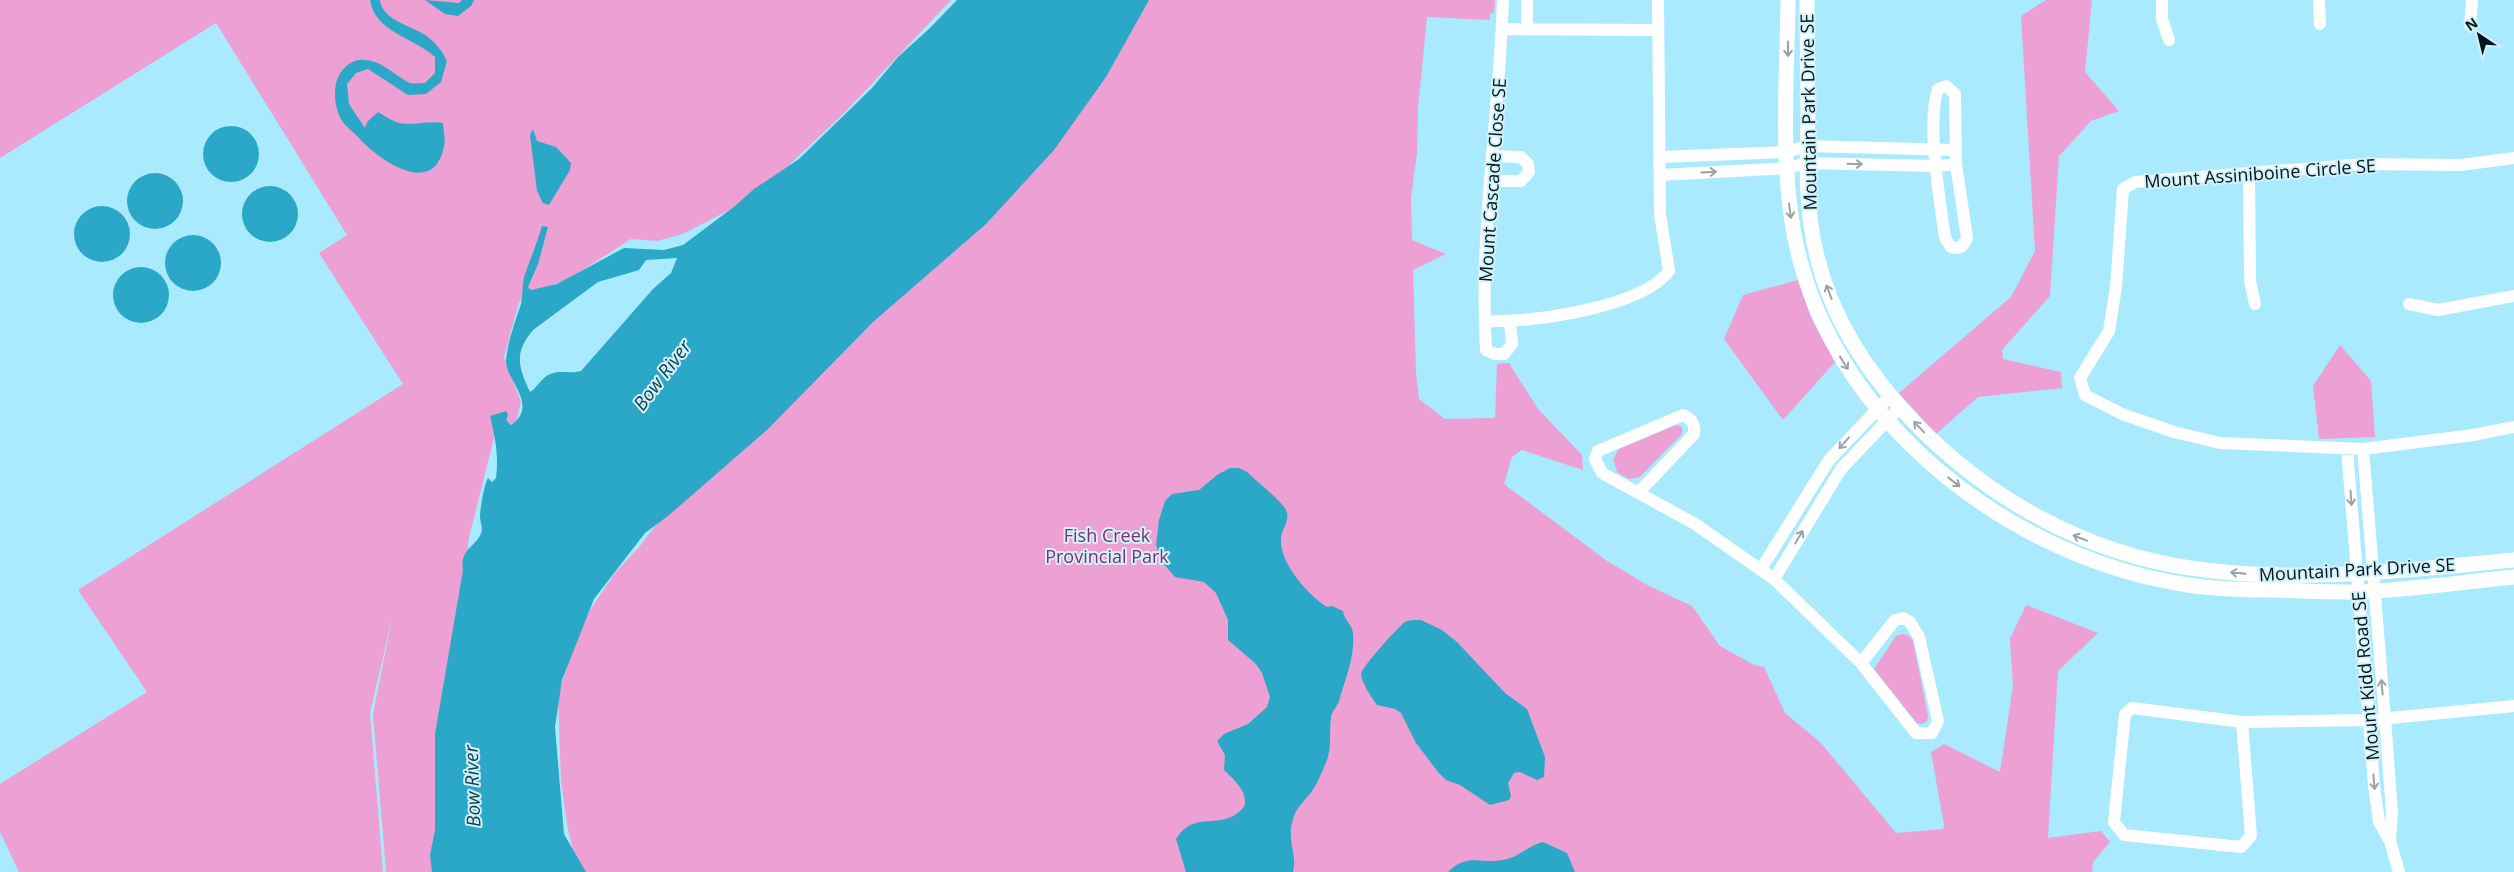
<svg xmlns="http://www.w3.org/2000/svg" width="2514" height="872" font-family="'Open Sans',sans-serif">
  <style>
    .green { fill: #eca0d3 }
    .water { fill: #2ba8c7; fill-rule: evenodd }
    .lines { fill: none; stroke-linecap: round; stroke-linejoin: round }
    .minor { stroke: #fff; stroke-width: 12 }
    .tertiary { stroke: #fff; stroke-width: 15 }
    .oneway { stroke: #99a2a5 }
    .labels { text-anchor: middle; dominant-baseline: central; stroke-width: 4; stroke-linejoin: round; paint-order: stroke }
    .street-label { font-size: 18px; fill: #00161d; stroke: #d2f1fb }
    .park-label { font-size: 18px; fill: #842d6e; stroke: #d2f1fb }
    .water-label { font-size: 19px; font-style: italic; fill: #0b404e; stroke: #d2f1fb }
  </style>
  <rect width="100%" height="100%" fill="#a9eafe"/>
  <path class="green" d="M0,0H951L845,112L788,166L733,208L683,234L657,241L631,239L567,280L531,292L519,302L504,357L521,402L516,423L497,426L469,538L459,624L448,872H386L373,714L393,614L370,713L383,872H19L0,832V784L147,692L78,590L403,384L319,253L347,235L216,23L0,158Z
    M1123,0H1495L1494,13L1490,14V20L1427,17L1418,108L1417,153L1411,198L1412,240L1446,254L1413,270L1416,373L1419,399L1445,419L1495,418L1497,364L1509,363L1538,409L1582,455L1583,470L1522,450L1512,457L1504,484L1607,561L1649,586L1692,606L1720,646L1754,665L1764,667L1785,713L1820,742L1896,833L1943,829L1944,825L1931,752L1944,744L2000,772L2013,686L2010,639L2026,605L2098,633L2058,671L2048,838L2101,831L2110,842L2093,862L2092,872H560L572,846L567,825L561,781L558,696L572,651L590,610L615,573L640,546L668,509Z
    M2046,0H2092L2085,72L2119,111L2091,121L2059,156L2050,296L2002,350L2003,359L2061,372L2062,388L1978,397L1936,434L1899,393L2011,297L2035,251L2021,16Z
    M1798,280L1811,318L1835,362L1783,420L1724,339L1743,295Z
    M2340,345L2371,381L2375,437L2319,439L2313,386Z
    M1676,425L1682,427V434L1640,477L1629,479L1617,472L1613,459L1619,449Z
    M1903,634L1909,636L1913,641L1928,716L1927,721L1922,724L1917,723L1874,669L1896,636Z"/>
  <path class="water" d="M370,0H380C382,21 414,26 428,37C437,44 442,51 447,61L441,82L426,94L408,95L368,69L356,73L347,84L349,104L365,128L367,122L378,112C384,115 390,120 396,122C411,127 427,120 443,123C443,130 446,139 444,146C434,200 377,159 357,136C352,131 345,126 341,119C334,106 332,85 341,72C346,66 351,61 359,60C380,58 393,75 410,83C414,84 421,83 425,83L435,73V57C414,38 374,31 370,0Z
    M425,0L459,3L462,0H474L471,6L458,16L445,14Z
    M957,0H1149L1106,77L1054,150L986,224L873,322L767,430L668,516L645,533L594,599L562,680L555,727L564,834L586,872H432L430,855L435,830V734L463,570C459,547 480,546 482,529C482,525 480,521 480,517C480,509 484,485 488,478L492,482L496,478C499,456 495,436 490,416L506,411L508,415L506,420L511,425C540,405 505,380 506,360C508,340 515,322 521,304C523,295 522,286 524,277C530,260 537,243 542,226L548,227L538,264L528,287L531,290L557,284L624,248L664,250L683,245L735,206L754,189L799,159L872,88L898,57L930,28ZM677,258L671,273L653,289L581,371C571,374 561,370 550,374C541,378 537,388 530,392C518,366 514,353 533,330L598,282L639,270L646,260Z
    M203 154a28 28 0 1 1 56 0a28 28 0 1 1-56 0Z
    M533,129L537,141L556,147L571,163L570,170L549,205L543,203L537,191L530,135Z
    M127 201a28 28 0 1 1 56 0a28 28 0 1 1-56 0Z
    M242 214a28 28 0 1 1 56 0a28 28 0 1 1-56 0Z
    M74 234a28 28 0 1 1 56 0a28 28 0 1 1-56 0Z
    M165 263a28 28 0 1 1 56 0a28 28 0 1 1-56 0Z
    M113 295a28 28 0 1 1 56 0a28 28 0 1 1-56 0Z
    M1230,468H1239L1247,472C1256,481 1282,501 1286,510C1291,521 1281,529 1281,539C1279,563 1309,596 1327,607L1332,606L1343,611C1344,620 1353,625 1353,634C1355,658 1345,679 1339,701C1337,707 1331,712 1331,718C1329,733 1332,745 1327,760C1323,769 1319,780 1314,788C1308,798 1298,805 1294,816C1285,840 1298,853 1293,872H1186L1176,839C1195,808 1222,833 1244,807C1249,792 1234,780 1224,770L1225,755L1217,741L1224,734L1248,724L1267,707L1270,697L1262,673L1256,664L1228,640V620L1216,593L1204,582L1175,577L1162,562L1156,545L1159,520L1165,501L1172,494L1199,490L1217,475Z
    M1421,620L1442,630L1457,642L1505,693L1527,709L1545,757L1544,777L1537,780L1520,772L1514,773L1508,783L1511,796L1509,800L1490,805L1460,785L1446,780L1438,772L1416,743L1401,713L1395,709L1377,705C1372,698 1362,684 1361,674C1361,668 1398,627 1405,622C1409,620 1416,620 1421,620Z
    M1543,842L1567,853L1575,872H1448C1469,851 1482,866 1507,859C1520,856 1529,845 1543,842Z"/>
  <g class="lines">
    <path class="minor" d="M1503,0C1499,117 1479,233 1486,350L1495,354H1504L1512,344L1510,322
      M1527,0V29
      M2162,0V19L2169,40
      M2319,0L2320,24
      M2470,25L2472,0
      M1502,29L1657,30
      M1946,86L1955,94L1956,164L1967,238C1963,246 1961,250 1951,247L1945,238C1940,200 1926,124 1938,89Z
      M1660,157L1787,152L1806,146L1956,150
      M2514,158L2461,165L2365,164L2135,182L2123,189L2116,287L2109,331L2080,378L2085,395L2122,414L2174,432L2220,443L2363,449L2473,435L2514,427
      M2249,173L2250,281L2255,304
      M1661,175L1788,168L1807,163L1937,166L1956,164
      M1491,181H1521L1529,172L1528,164L1521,157L1493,156
      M2409,304L2438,310L2514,296
      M1485,321C1530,323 1641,308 1669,271L1660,214L1658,0
      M2347,449L2374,785L2379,822L2390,841L2399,872
      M2363,449L2385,718L2392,813L2390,840
      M1638,493L1694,434C1695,423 1692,420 1683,415L1598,451L1595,459L1602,473L1695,524L1774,579L1861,663L1916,733H1932L1938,721L1919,637L1910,622L1903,618L1895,620L1861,663
      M1761,569L1829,460L1890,396
      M1774,579L1841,469L1900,407
      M2242,722L2251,836L2241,847L2124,835L2114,822L2125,714L2132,708L2242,722L2370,720L2514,706"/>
    <path class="tertiary" d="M1788,0C1787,85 1778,181 1801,264C1847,432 2018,560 2188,585C2216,589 2244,590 2272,590C2300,591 2329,592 2357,592C2409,590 2462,582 2514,577
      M1807,0C1807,38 1808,77 1808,116C1807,162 1805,206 1816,252C1831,319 1870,377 1917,425C1990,500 2087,553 2190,568C2297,584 2408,570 2514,560"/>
  </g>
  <defs><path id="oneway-shaft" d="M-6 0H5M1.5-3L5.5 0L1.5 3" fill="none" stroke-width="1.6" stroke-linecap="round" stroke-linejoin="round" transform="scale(1.25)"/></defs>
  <g class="oneway">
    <use href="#oneway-shaft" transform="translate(1788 49) rotate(90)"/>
    <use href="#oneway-shaft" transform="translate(1855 164) rotate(2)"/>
    <use href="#oneway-shaft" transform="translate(1709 172) rotate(-3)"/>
    <use href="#oneway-shaft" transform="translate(1790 211) rotate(82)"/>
    <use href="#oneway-shaft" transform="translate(1829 292) rotate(-111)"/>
    <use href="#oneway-shaft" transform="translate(1844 363) rotate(58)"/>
    <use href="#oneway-shaft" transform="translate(1919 427) rotate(-134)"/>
    <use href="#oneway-shaft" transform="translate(1844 443) rotate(132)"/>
    <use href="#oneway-shaft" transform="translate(1954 482) rotate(38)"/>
    <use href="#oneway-shaft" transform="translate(2351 498) rotate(86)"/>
    <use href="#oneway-shaft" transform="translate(1799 537) rotate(-59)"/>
    <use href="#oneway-shaft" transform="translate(2080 538) rotate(-159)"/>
    <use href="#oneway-shaft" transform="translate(2238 573) rotate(-174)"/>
    <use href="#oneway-shaft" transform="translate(2382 687) rotate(-95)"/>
    <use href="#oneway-shaft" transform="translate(2374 782) rotate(85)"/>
  </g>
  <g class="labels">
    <g class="street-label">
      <text transform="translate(1808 112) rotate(-91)">Mountain Park Drive SE</text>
      <text transform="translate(2260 173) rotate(-4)">Mount Assiniboine Circle SE</text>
      <text transform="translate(1492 180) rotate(-86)">Mount Cascade Close SE</text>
      <text transform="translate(2357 569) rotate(-3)">Mountain Park Drive SE</text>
      <text transform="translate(2365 676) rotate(-95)">Mount Kidd Road SE</text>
    </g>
    <g class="park-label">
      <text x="1107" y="535">Fish Creek<tspan x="1107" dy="21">Provincial Park</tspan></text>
    </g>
    <g class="water-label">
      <text transform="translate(662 375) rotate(-53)">Bow River</text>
      <text transform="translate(472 786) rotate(-92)">Bow River</text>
    </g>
  </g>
  <g transform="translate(2479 35) rotate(325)" stroke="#d2f1fb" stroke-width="4" paint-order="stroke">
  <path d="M0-4L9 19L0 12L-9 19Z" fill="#00161d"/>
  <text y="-8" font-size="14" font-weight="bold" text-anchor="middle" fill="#00161d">N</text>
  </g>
</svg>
